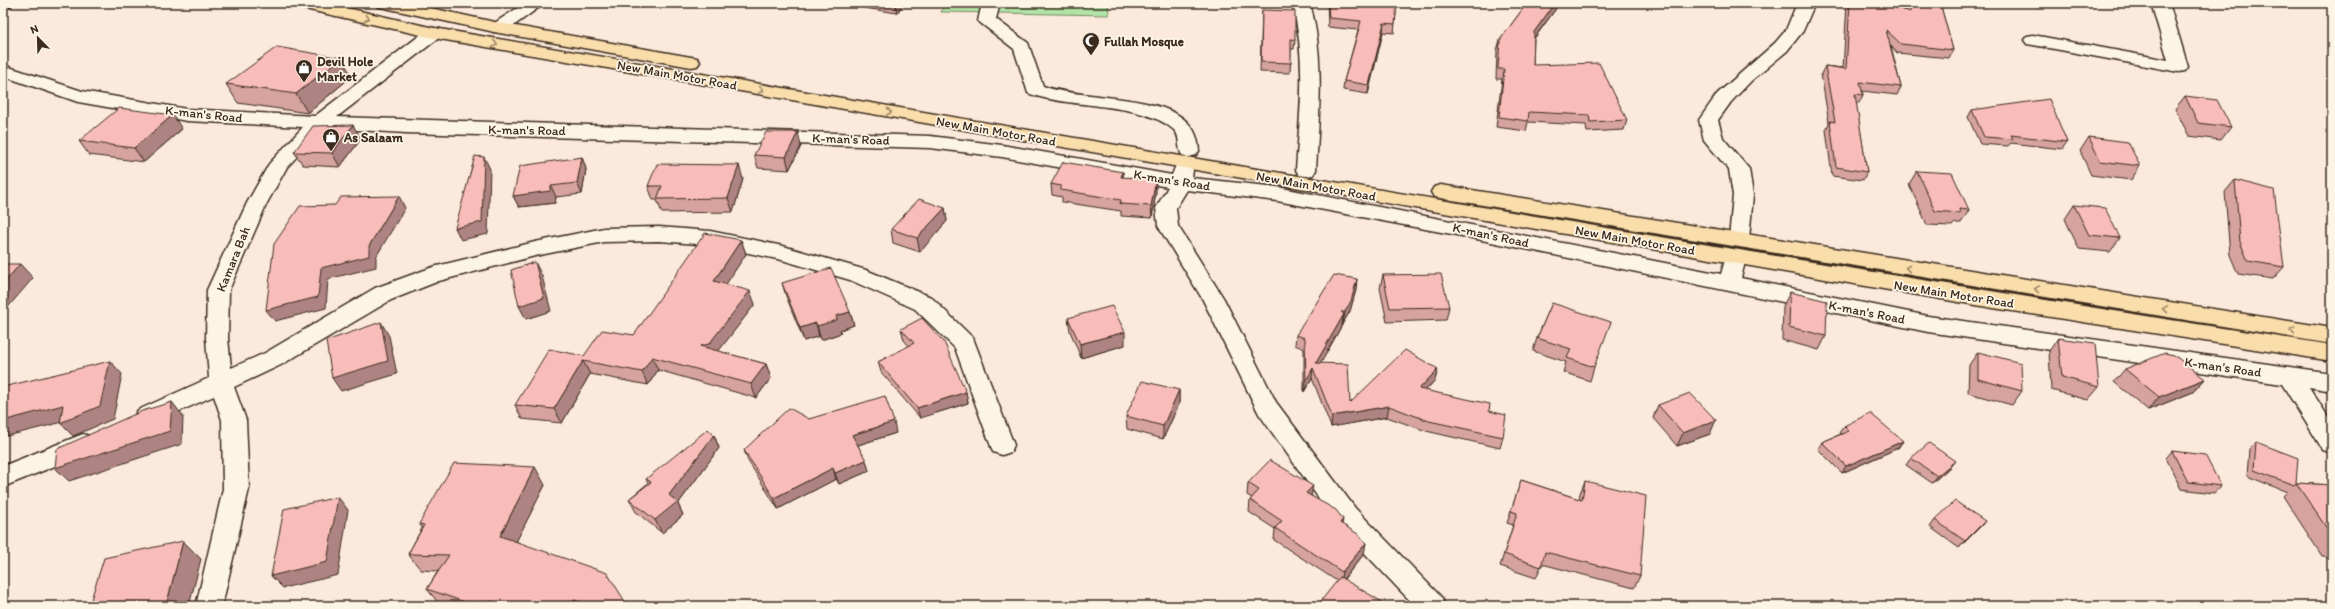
<svg xmlns="http://www.w3.org/2000/svg" width="2335" height="609" font-family="Itim,sans-serif">
  <style>
    .green { fill: #b1e4a6; stroke: #768762 }
    .lines { fill: none; stroke-linecap: round; stroke-linejoin: round }
    .minor-casing { stroke: #3b2a1e; stroke-width: 3 }
    .highway-casing { stroke: #3b2a1e; stroke-width: 3 }
    .minor { fill: #fcf5e5; fill-rule: evenodd }
    .highway { fill: #f9ddab; fill-rule: evenodd }
    .wall { fill: #d6a39f; stroke: #3b2a1e }
    .shaded-wall { fill: #ae8482; stroke: #3b2a1e }
    .building { fill: #f9bdb9; stroke: #3b2a1e }
    .oneway { stroke: #9a8464 }
    .labels { text-anchor: middle; dominant-baseline: central; stroke-width: 3.5; stroke-linejoin: round; paint-order: stroke }
    .poi-label { font-size: 13px; font-weight: bold; fill: #3b2a1e; stroke: #fcf5e5; text-anchor: start }
    .street-label { font-size: 13px; fill: #3b2a1e; stroke: #fcf5e5 }
  </style>
  <rect width="100%" height="100%" fill="#fbeadc"/>
  <filter id="ink" filterUnits="userSpaceOnUse"><feTurbulence type="fractalNoise" baseFrequency=".025" numOctaves="2"/><feDisplacementMap in="SourceGraphic" scale="8" xChannelSelector="R" yChannelSelector="G"/><feConvolveMatrix kernelMatrix="1 2 1 2 8 2 1 2 1" color-interpolation-filters="sRGB"/></filter>
  <g filter="url(#ink)">
    <path class="green" d="M945,3H1108L1109,15L941,12Z"/>
    <g class="lines">
      <defs>
        <path id="minor" d="M3,3H13L10,7L4,8Z
          M525,3H545L505,32H493L490,28L493,24Z
          M982,3H1000L996,19L1028,43L1043,86C1079,100 1161,93 1188,123C1196,131 1198,140 1199,151L1196,155L1189,157L1182,155C1177,148 1181,136 1174,130C1143,101 1068,109 1028,93L1014,49L978,21Z
          M1292,3H1310C1325,58 1319,113 1316,170L1313,175L1306,176L1299,175L1296,170C1300,113 1307,59 1292,3Z
          M1797,3H1815L1803,31L1787,51L1751,81L1731,102L1718,120L1723,138L1749,169L1753,195L1749,239L1746,244L1739,246L1732,244L1729,239L1733,195L1729,170L1704,140L1699,120L1717,94L1775,43L1786,30Z
          M2151,3H2169L2188,67L2185,71L2179,72L2033,45L2027,44L2024,40L2027,36L2033,35L2168,60Z
          M434,28L440,29L443,33L440,37L337,117L930,136L1002,145L1172,175L1176,165L1183,164L1190,165L1193,170L1192,178L1277,187L1721,274L1727,253L1735,251L1743,253L1746,258L1741,278L1928,316L2332,373V391L2309,387L2332,423V453L2323,450L2282,384L1928,332L1462,236L1277,201L1187,190L1176,208L1178,226L1224,299L1276,402L1355,508L1442,598L1445,606H1415L1337,524L1259,414L1203,300L1158,226L1156,208L1168,187L1002,157L930,148L406,133L324,128L287,167L267,203L229,290L228,338L231,368L265,353L375,288L433,267L535,242L604,228L659,227L710,231L783,246L866,270L931,297L973,338L1014,445L1011,452L1002,455L993,452L955,348L915,309L850,280L782,260L710,245L659,241L604,242L535,256L439,281L391,300L281,365L234,387L246,420L249,489L222,606H196L223,489L222,420L214,396L146,426L138,424L134,417L138,410L209,378L206,338L207,290L247,203L269,164L303,127L187,121L78,102L3,76V65L82,91L187,109L315,116L428,29Z
          M83,434L92,437L95,444L92,451L3,487V466Z"/>
        <path id="highway" d="M293,3H325L434,28C1066,136 1698,247 2332,345V361L1993,308L434,38L296,7Z
          M376,3H408L499,23L691,57L697,58L700,62L697,66L691,67L499,33L385,8L379,7Z
          M1441,185L2332,328V344L1434,197L1431,192L1434,187Z"/>
      </defs>
      <use href="#minor" class="minor-casing"/>
      <use href="#highway" class="highway-casing"/>
      <use href="#minor" class="minor"/>
      <use href="#highway" class="highway"/>
    </g>
    <path class="wall" d="M863,3H904L897,13L864,8Z
      M1327,3H1397L1394,33L1383,32L1368,94L1343,90L1344,81L1358,30L1328,27Z
      M1527,3H1558L1555,10L1534,39L1533,65L1627,120L1624,130L1587,132L1586,125L1528,122L1526,131L1496,127L1502,79H1496L1497,50L1500,40Z
      M1847,3H1879L1905,10L1903,3H1940L1953,50L1949,58L1897,53L1891,46L1901,87L1897,95L1862,91L1863,95L1859,103H1856L1867,172L1863,180L1832,176L1826,130L1829,123L1821,74L1825,66L1843,68Z
      M1262,10L1295,40L1294,49H1291L1290,73L1260,72Z
      M352,76L308,113L238,103L226,84Z
      M2185,96L2231,127L2221,140L2189,136L2175,109Z
      M1972,110L2067,142L2062,149L2011,143L2008,146L1980,144L1968,117Z
      M182,129L144,162L89,155L79,141Z
      M2089,137L2140,166L2131,180L2091,175L2080,151Z
      M361,139L340,167L303,165L294,152Z
      M2332,145V155L2328,150Z
      M801,146L789,170L758,168L754,155Z
      M582,157L586,169L582,194L556,197L555,203L519,207L513,196Z
      M1917,171L1969,210L1961,223H1955L1952,226L1927,225L1909,184Z
      M1123,172V178L1156,191L1152,218L1121,216V211L1062,202V197L1052,195L1051,184Z
      M743,179L733,212L662,213L657,200H653L648,186Z
      M2235,180L2284,267L2273,279L2238,274L2230,255L2225,192Z
      M2074,205L2120,238L2110,252L2079,249L2065,219Z
      M945,208L947,221L920,252L893,243L891,229Z
      M741,240L746,254L725,284L755,304L718,351L766,364L771,378L756,398L658,370L648,385L590,374L562,423L522,419L515,405L584,356L634,335Z
      M1383,275L1449,307L1446,320L1387,322L1380,288Z
      M782,283L850,312L854,325L840,330L841,333L821,340L819,336L804,341L786,296Z
      M1356,290L1350,311L1343,323L1342,325L1321,363L1350,403L1438,369L1435,380L1426,390L1489,411L1503,437L1500,448L1426,431L1387,417L1331,427L1312,378L1304,392V349L1295,345L1296,335Z
      M1790,292L1826,336L1819,350L1782,340L1783,306Z
      M1552,303L1594,367L1590,381L1563,372L1566,362L1533,351L1537,338Z
      M1068,318L1125,345L1081,358L1070,331Z
      M901,329L966,392L968,403L920,418L881,372L878,362L909,346L904,340Z
      M2058,338L2099,387L2088,400L2051,390L2049,351Z
      M1978,352L2022,391L2012,405L1968,393L1969,365Z
      M2125,369L2205,379L2193,392L2148,410L2114,382Z
      M1179,390V404L1163,439L1127,429L1126,416Z
      M1658,405L1710,434L1677,446L1653,418Z
      M809,419L896,433L858,445L869,471L839,484L836,479L778,509L748,461L744,450Z
      M1844,426L1903,441L1898,448L1842,473L1818,449L1822,442L1841,434L1839,433Z
      M714,435L719,448L678,504L683,515L662,533L636,512L629,499L648,483L646,479Z
      M2256,442L2296,483L2332,485V557L2322,556L2283,496L2287,492L2247,476L2249,449Z
      M2172,451L2221,486L2214,493L2181,489L2166,458Z
      M1911,458L1950,467L1932,483L1906,465Z
      M1521,480L1579,499L1580,493L1585,481L1640,576L1634,588L1542,564L1536,578L1500,566L1513,525L1507,523Z
      M1248,483L1311,495L1342,524L1364,554L1344,579L1337,581L1274,540L1275,529L1249,512L1250,500L1252,498L1247,495Z
      M545,485L516,541L628,606H442L440,605L427,589L438,571L421,570L408,554L422,528L419,524Z
      M1935,520L1985,521L1979,528L1959,548L1930,527Z
      M1851,600L1865,606H1847Z"/>
    <path class="shaded-wall" d="M895,3H904L897,13Z
      M1555,3H1558L1555,10L1531,42L1534,32Z
      M1384,23L1383,32L1368,94L1369,85Z
      M341,58L352,76L308,113L296,94Z
      M173,115L182,129L144,162L134,148Z
      M353,125L361,139L340,167L332,153Z
      M798,132L801,146L789,170L786,157Z
      M484,157L490,169L488,234L461,240L455,228Z
      M582,157L586,169L582,194L577,183Z
      M739,165L743,179L733,212L728,198Z
      M1123,172V183L1121,177Z
      M1156,179V191L1152,218L1151,206Z
      M551,186L556,197L555,203L519,207L513,196Z
      M399,196L405,208L376,257V267L328,279L326,308L275,321L266,310L321,268L369,246Z
      M945,208L947,221L920,252L917,238Z
      M741,240L746,254L719,295L714,281Z
      M535,262L542,276L551,311L526,319L519,306Z
      M20,264L33,278L3,313V284Z
      M1357,279L1356,290L1350,311L1343,323L1345,312Z
      M750,291L755,304L714,357L700,346Z
      M850,312L854,325L840,330L841,333L821,340L817,326L836,316Z
      M1344,314L1342,325L1315,373L1316,363Z
      M381,322L389,336L397,374L341,391L332,378Z
      M816,323L819,336L804,341L800,328Z
      M1125,332V345L1081,358L1080,344Z
      M652,357L658,370L648,385L642,372Z
      M110,361L122,374L113,419L73,436L60,423L63,422L3,437V421Z
      M583,361L590,374L562,423L554,409Z
      M766,364L771,378L756,398L751,384Z
      M1313,368L1312,378L1304,392L1306,381Z
      M1438,369L1435,380L1417,399L1419,389Z
      M2205,379L2193,392L2148,410L2159,397Z
      M1179,390V404L1163,439V426Z
      M966,392L968,403L920,418L917,408Z
      M172,402L183,416L182,444L69,481L55,468Z
      M1389,406L1387,417L1331,427L1332,416Z
      M1716,420L1710,434L1677,446L1683,433Z
      M894,422L896,433L855,446L852,435Z
      M714,435L719,448L678,504L683,515L662,533L655,520L669,495Z
      M1903,441L1898,448L1842,473L1846,466Z
      M866,460L869,471L839,484L835,473Z
      M1955,461L1950,467L1932,483L1937,476Z
      M535,467L545,485L511,552L500,536Z
      M833,468L836,479L778,509L774,498Z
      M1313,486L1311,497L1306,493Z
      M338,497L348,510L338,575L283,588L271,576Z
      M1343,519L1341,531L1340,523Z
      M1985,521L1979,528L1959,548L1965,541Z
      M183,541L201,559L189,606H166Z
      M1366,543L1364,554L1340,583L1342,572Z
      M574,600L578,606H569Z
      M490,601L494,606H485Z"/>
    <path class="building" d="M1328,3H1397L1395,24L1384,23L1369,85L1344,81L1361,21L1329,18Z
      M1527,3H1555L1534,32L1533,65L1599,63L1627,120L1590,122L1589,115L1529,112L1528,121L1499,117L1504,69H1498L1500,40Z
      M1850,3H1879L1911,12L1909,3H1940L1953,50L1901,44L1886,30L1901,87L1860,82L1863,95L1855,94L1867,172L1836,167L1830,121L1835,122L1825,66L1846,69Z
      M1262,10L1295,11V40L1291,39V63L1261,62Z
      M277,47L341,58L296,94L226,84Z
      M2185,96L2217,100L2231,127L2198,123Z
      M2049,99L2067,142L2011,135L2013,139L1984,137L1972,110Z
      M119,108L173,115L134,148L79,141Z
      M353,125L332,153L294,152L313,126Z
      M766,132H798L786,157L754,155Z
      M2089,137L2128,142L2140,166L2100,161Z
      M475,156L484,157L482,222L455,228Z
      M582,157L577,183L551,186L550,191L513,196L520,166Z
      M1063,162L1123,172L1121,177L1156,179L1151,206L1120,204L1121,200L1061,190V186L1051,184Z
      M657,164L739,165L728,198L657,199L662,186H648Z
      M1917,171L1952,173L1969,210L1959,209L1960,213L1935,211Z
      M2235,180L2274,190L2284,267L2248,261L2240,242Z
      M399,196L369,246V256L321,268L318,297L266,310L274,244L300,206L335,205L341,197Z
      M919,199L945,208L917,238L891,229Z
      M2074,205L2105,208L2120,238L2089,235Z
      M705,233L741,240L714,281L750,291L709,344L700,346L766,364L751,384L652,357L642,372L583,361L554,409L515,405L549,349L584,356L602,330L634,335Z
      M535,262L544,298L519,306L511,270Z
      M3,264H20L3,284Z
      M831,268L850,312L836,316L837,320L817,326L816,323L800,328L782,283Z
      M1441,274L1449,307L1390,308L1383,275Z
      M1334,275L1357,279L1351,301L1345,312H1341L1344,314L1316,363L1348,364L1350,403L1405,350L1438,369L1419,389L1490,404L1489,411L1506,415L1503,437L1429,421L1389,406L1332,416L1313,368L1306,381L1305,338L1296,335Z
      M1790,292L1827,301L1826,336L1789,327Z
      M1552,303L1611,322L1594,367L1567,358L1571,349L1537,338Z
      M1112,306L1125,332L1080,344L1068,318Z
      M922,318L944,342L966,392L917,408L878,362L914,343L901,329Z
      M381,322L388,361L332,378L326,341Z
      M2058,338L2095,343L2099,387L2062,377Z
      M1978,352L2021,363L2022,391L1978,379Z
      M2165,353L2174,355L2205,379L2159,397L2125,369Z
      M110,361L100,406L60,423L63,405L3,421V387Z
      M1142,381L1179,390L1163,426L1126,416Z
      M1690,393L1716,420L1683,433L1658,405Z
      M885,396L894,422L852,435L866,460L835,473L833,468L774,498L744,450L789,408L809,419Z
      M172,402L170,431L55,468L57,449L142,411Z
      M1870,413L1903,441L1846,466L1822,442L1849,431L1844,426Z
      M708,429L714,435L669,495L677,502L655,520L629,499L651,482L646,479Z
      M2256,442L2298,458L2296,483L2294,485L2254,470Z
      M1929,443L1955,461L1937,476L1911,458Z
      M2172,451L2205,455L2221,486L2188,482Z
      M1270,460L1313,486L1306,493L1336,510L1343,519L1340,523L1358,534L1366,543L1342,572L1275,528L1282,521L1250,500L1259,490L1248,483Z
      M454,463L535,467L500,536L607,573L628,606H592L574,600L569,606H505L490,601L485,606H476L427,589L449,555L408,554L424,525L419,524Z
      M1521,480L1582,500L1585,481L1646,496L1640,576L1545,552L1541,567L1504,554L1517,513L1511,511Z
      M2296,483L2332,485V536Z
      M338,497L327,562L271,576L284,509Z
      M1955,501L1985,521L1965,541L1935,520Z
      M183,541L166,606H89L104,558Z
      M1340,577L1389,606H1317Z
      M1851,600L1865,606H1849Z"/>
    <defs><path id="oneway-chevron" d="M-2-3.5L2.5 0L-2 3.5" fill="none" stroke-width="1.6" stroke-linecap="round" stroke-linejoin="round"/></defs>
    <g class="oneway">
      <use href="#oneway-chevron" transform="translate(367 18) rotate(13)"/>
      <use href="#oneway-chevron" transform="translate(495 44) rotate(10)"/>
      <use href="#oneway-chevron" transform="translate(761 90) rotate(10)"/>
      <use href="#oneway-chevron" transform="translate(889 112) rotate(10)"/>
      <use href="#oneway-chevron" transform="translate(1908 268) rotate(-170)"/>
      <use href="#oneway-chevron" transform="translate(2037 289) rotate(-171)"/>
      <use href="#oneway-chevron" transform="translate(2165 309) rotate(-171)"/>
      <use href="#oneway-chevron" transform="translate(2293 330) rotate(-171)"/>
    </g>
  </g>
  <defs>
    <symbol id="mosque-pin" viewBox="-11 -11 22 30"><path d="M0 17L-7.5 6A9.5 9.5 0 1 1 7.5 6Z" fill="#3b2a1e" stroke="#fcf5e5"/><path d="M3.5-4.9A6 6 0 1 0 3.5 4.9A5 5 0 1 1 3.5-4.9Z" fill="#fff"/></symbol>
    <symbol id="shop-pin" viewBox="-11 -11 22 30"><path d="M0 17L-7.5 6A9.5 9.5 0 1 1 7.5 6Z" fill="#3b2a1e" stroke="#fcf5e5"/><path d="M-5-2.5h2.3a2.7 3.5 0 0 1 5.4 0H5L5.5 6h-11ZM-1.5-2.5h3a1.5 2.3 0 0 0-3 0Z" fill="#fff"/></symbol>
  </defs>
  <g fill-rule="evenodd">
    <use href="#mosque-pin" x="1081" y="31" width="20" height="27"/>
    <use href="#shop-pin" x="294" y="58" width="20" height="27"/>
    <use href="#shop-pin" x="321" y="127" width="20" height="27"/>
  </g>
  <g class="labels">
    <g class="poi-label">
      <text x="1104" y="41">Fullah Mosque</text>
      <text x="317" y="61">Devil Hole<tspan x="317" dy="15">Market</tspan></text>
      <text x="344" y="137">As Salaam</text>
    </g>
    <g class="street-label">
      <text transform="translate(677 75) rotate(10)">New Main Motor Road</text>
      <text transform="translate(204 114) rotate(6)">K-man's Road</text>
      <text transform="translate(527 130) rotate(1)">K-man's Road</text>
      <text transform="translate(996 131) rotate(10)">New Main Motor Road</text>
      <text transform="translate(851 139) rotate(2)">K-man's Road</text>
      <text transform="translate(1172 180) rotate(9)">K-man's Road</text>
      <text transform="translate(1316 186) rotate(10)">New Main Motor Road</text>
      <text transform="translate(1491 235) rotate(12)">K-man's Road</text>
      <text transform="translate(1635 240) rotate(10)">New Main Motor Road</text>
      <text transform="translate(233 259) rotate(-68)">Kamara Bah</text>
      <text transform="translate(1954 294) rotate(9)">New Main Motor Road</text>
      <text transform="translate(1867 312) rotate(11)">K-man's Road</text>
      <text transform="translate(2223 367) rotate(8)">K-man's Road</text>
    </g>
  </g>
  <rect width="2335" height="609" fill="none" stroke="#fcf5e5" stroke-width="16"/>
  <rect x="8" y="8" width="2319" height="593" fill="none" stroke="#3b2a1e" stroke-width="1.5" filter="url(#ink)"/>
  <g transform="translate(38 38) rotate(337)" stroke="#fcf5e5" stroke-width="3" paint-order="stroke">
  <path d="M0-3L7 15L0 10L-7 15Z" fill="#3b2a1e"/>
  <text y="-6" font-size="11" font-weight="bold" text-anchor="middle" fill="#3b2a1e">N</text>
  </g>
</svg>
